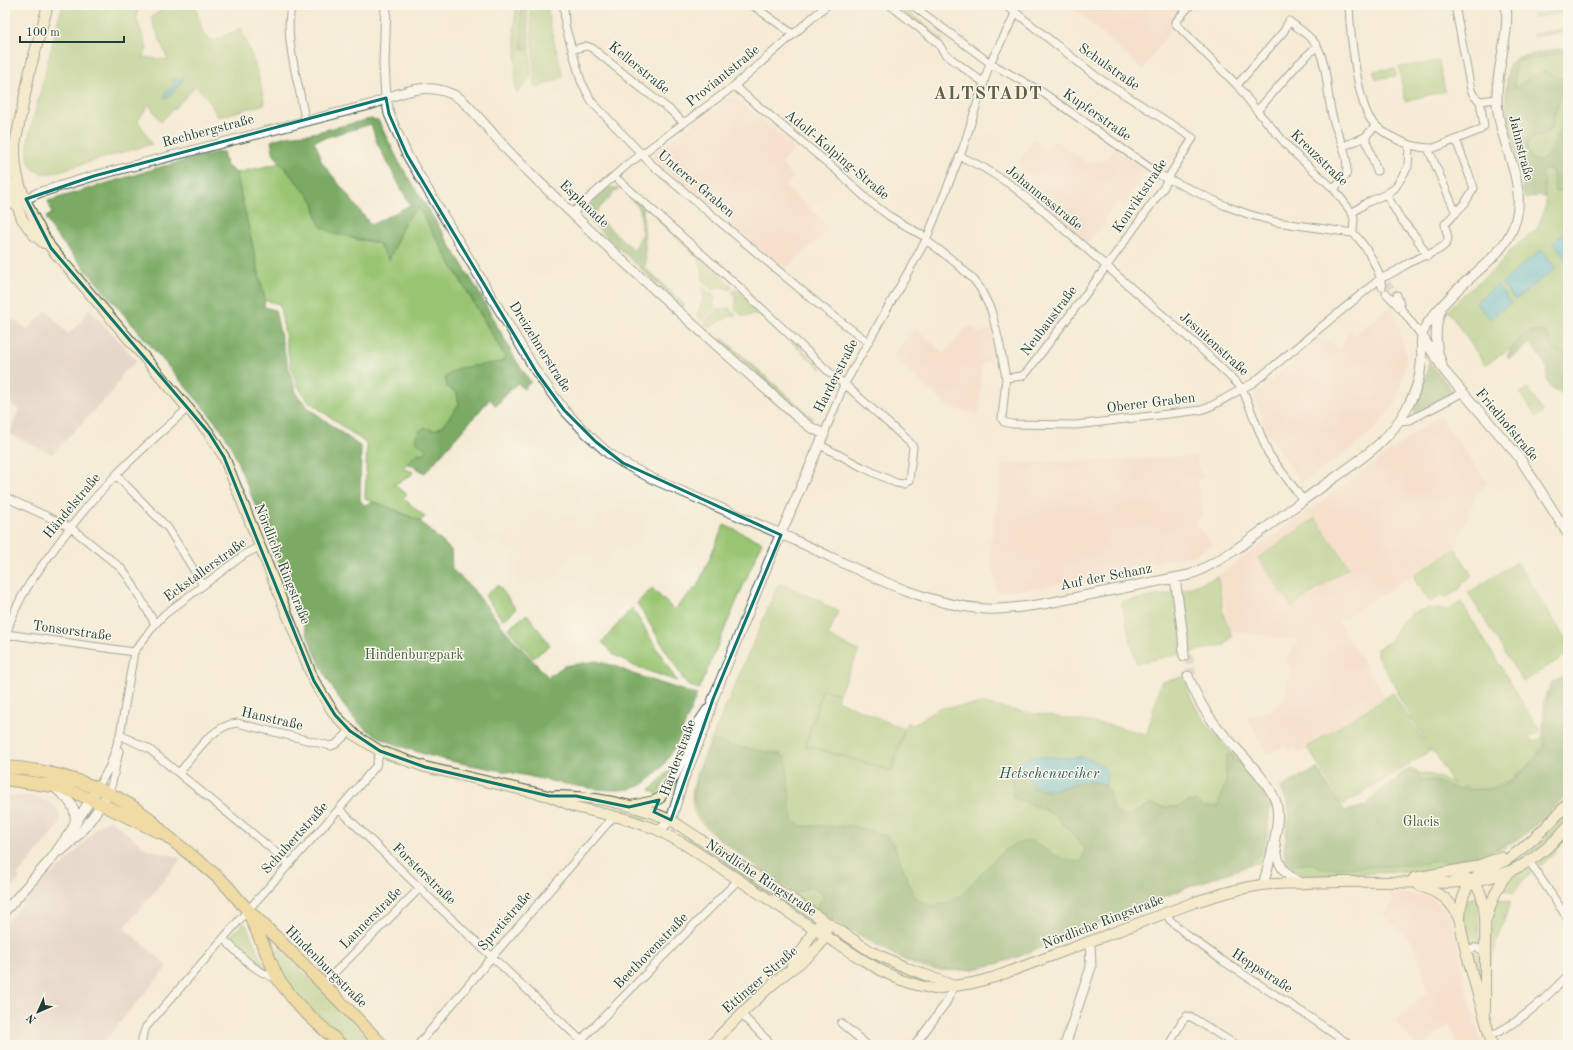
<svg xmlns="http://www.w3.org/2000/svg" width="1573" height="1050" font-family="'Old Standard TT',serif">
  <style>
    .built { fill: #f5d2c2 }
    .industrial { fill: #d1bfbd }
    .green { fill: #99c471; stroke: #5c8052; fill-rule: evenodd }
    .forest { fill: #7aaa63; stroke: #4c744c; fill-rule: evenodd }
    .water { fill: #52b9d0; stroke: #387b82 }
    .lines { fill: none; stroke-linecap: round; stroke-linejoin: round }
    .minor-tunnel { stroke: #cac8b5; stroke-width: 7; stroke-dasharray: 7 3.5; stroke-linecap: butt }
    .tertiary-tunnel { stroke: #cac8b5; stroke-width: 9; stroke-dasharray: 9 4.5; stroke-linecap: butt }
    .minor-casing { stroke: #3f574c; stroke-width: 9 }
    .tertiary-casing { stroke: #3f574c; stroke-width: 11 }
    .secondary-casing { stroke: #3f574c; stroke-width: 12 }
    .primary-casing { stroke: #3f574c; stroke-width: 14 }
    .minor { stroke: #fff; stroke-width: 7 }
    .tertiary { stroke: #fff; stroke-width: 9 }
    .secondary { stroke: #f6e9c3; stroke-width: 10 }
    .primary { stroke: #e9c769; stroke-width: 12 }
    .marked { fill: none; stroke: #0f766e; stroke-width: 3; stroke-linejoin: round }
    .labels { text-anchor: middle; dominant-baseline: central; stroke-width: 3; stroke-linejoin: round; paint-order: stroke }
    .street-label { font-size: 14px; fill: #1f3d34; stroke: #fbf7ec }
    .park-label { font-size: 14px; fill: #3e5f43; stroke: #fbf7ec }
    .water-label { font-size: 15px; font-style: italic; fill: #2c5c5b; stroke: #fbf7ec }
    .district-label { font-size: 18px; font-weight: bold; letter-spacing: 1px; fill: #636144; stroke: #fbf7ec }
  </style>
  <rect width="100%" height="100%" fill="#fbf7ec"/>
  <filter id="ink" filterUnits="userSpaceOnUse"><feTurbulence type="fractalNoise" baseFrequency=".025" numOctaves="2"/><feDisplacementMap in="SourceGraphic" scale="8" xChannelSelector="R" yChannelSelector="G"/><feConvolveMatrix kernelMatrix="1 2 1 2 8 2 1 2 1" color-interpolation-filters="sRGB"/></filter>
  <filter id="wash" filterUnits="userSpaceOnUse"><feTurbulence type="fractalNoise" baseFrequency=".012" numOctaves="4" result="noise"/><feDisplacementMap in="SourceGraphic" scale="16" xChannelSelector="R" yChannelSelector="G"/><feGaussianBlur stdDeviation="0.9" result="paint"/><feColorMatrix in="noise" values="0 0 0 0 0 0 0 0 0 0 0 0 0 0 0 0 0 1.4 0 .05"/><feComposite in="paint" operator="in"/></filter>
  <g filter="url(#wash)">
    <rect width="100%" height="100%" fill="#f5ebd5"/>
    <path class="built" d="M1005,5H1031L1022,13Z
      M1070,5H1191L1175,23L1143,70Z
      M731,96L792,143V151L781,164L793,177L785,187L832,228L784,270L729,223L732,218L717,206L714,210L652,159L653,154Z
      M1033,139L1047,150L1054,140L1088,164L1106,159L1114,148L1147,171L1124,205L1119,201L1104,218L1107,221L1086,244L1022,190L1033,178L1019,163Z
      M1391,306L1400,329L1407,361L1396,403L1378,426L1355,447L1302,483L1268,435L1254,396L1319,337L1340,349L1350,330L1355,335Z
      M973,325L978,333L992,327L996,357L981,366V383L979,415L948,407L892,356L915,328L944,354L965,330Z
      M1439,416L1488,483L1477,492L1455,549L1338,622L1385,697L1306,747L1307,749L1300,754L1296,748L1289,752L1285,746L1268,755L1247,718L1270,710L1281,702L1287,695L1286,688L1291,675V669L1286,660L1298,640L1232,631L1227,618L1219,575Z
      M1196,456L1203,479H1197L1203,515L1195,523L1213,544L1196,554L1038,588L996,592L990,546L999,495L1001,464Z
      M1388,893L1422,895L1430,897L1444,908L1447,912L1455,931L1466,987L1482,1045H1457L1450,1024L1425,1045H1415L1395,1021L1427,992L1415,944L1383,915L1394,902Z"/>
    <path class="industrial" d="M89,308L137,361L124,372L113,391L52,454L9,434L19,410L5,400V314L27,329L47,311L68,334L81,321Z
      M5,796H31L49,802L59,811L60,819L59,825L18,875L20,879L5,896Z
      M110,819L145,848L182,858L124,928L168,966L101,1045H5V923L49,876L67,862L96,828Z"/>
    <path class="green" d="M63,5H142L138,10L136,16L147,49L142,57L168,60L151,18L168,5H195L203,33L213,41L241,28L257,70L265,104L218,117L207,98L196,86L161,122L149,104L138,121L152,144L48,174C25,172 28,159 28,140L59,17ZM176,78L177,80H184L168,98L166,93L174,84L173,79Z
      M516,5H521L522,49H530L531,77L518,93L516,91L515,86L516,49L514,31Z
      M530,5H547L550,25L563,77L535,89Z
      M902,7L943,40L941,42L900,10Z
      M1568,9V12L1533,18V15Z
      M1568,28V31L1533,37V34Z
      M1568,52V109L1550,153L1542,160L1537,161L1530,157L1527,154L1528,142C1534,137 1539,138 1545,134C1555,127 1553,115 1558,106L1525,83L1515,89V62Z
      M1439,61L1445,91L1405,101L1399,67Z
      M1395,68L1396,76L1376,79L1373,71Z
      M1568,150V371L1530,335L1485,365L1448,310L1461,297L1499,265L1511,250L1537,229L1546,205L1544,171L1548,169L1552,172L1554,171Z
      M280,163L314,202L318,221L354,239L378,243L389,260L404,223L418,207L505,357L502,362L485,365L447,387L457,392L459,404L443,426L415,440L427,450L424,454L418,453L403,468L413,472L410,476L394,485L407,494L403,498L425,517L420,521L392,508L365,499L367,444L308,401C287,378 287,334 279,304L265,300L236,173Z
      M655,217H658L733,287L730,290L721,287L712,290L703,282L702,269L698,258Z
      M703,287L715,297L713,304L715,307L702,321L697,315L703,299Z
      M736,289L822,368L821,369L761,315L742,316L735,309L736,299L732,292Z
      M728,307L736,316H730L712,326L709,327L704,323L717,309L723,310Z
      M1528,388L1543,412L1536,417L1520,393Z
      M1315,518L1349,567L1292,607L1258,558Z
      M724,525L762,542L699,689L687,685L637,603L652,588L674,610L698,585Z
      M1456,549L1472,576L1462,583L1460,589L1447,597L1441,595L1430,602C1425,595 1414,582 1414,575Z
      M1517,562L1568,643V654L1523,682L1468,593Z
      M1218,576L1223,612L1232,636L1225,645L1136,663L1121,602L1179,592Z
      M779,583L823,602L822,604L838,611L828,636L859,651L839,694L822,689L805,746L892,771L907,722L913,725L939,708L983,704L1019,711L1109,725L1147,734L1161,682L1184,677L1190,696L1199,713L1214,733L1257,781L1270,807L1264,863H1255C1204,882 1153,900 1102,920C1049,941 995,977 935,970C906,966 881,946 856,933C840,924 823,917 808,906C791,892 773,878 754,865C740,854 699,828 694,811C689,797 694,782 699,768ZM1031,756L1065,758L1082,757L1106,785L1091,781L1078,782L1055,789L1030,781L1029,778Z
      M496,586H499L516,609L505,619L501,618L485,596Z
      M1461,602L1540,731L1528,738L1534,742L1542,739L1544,703L1546,692L1568,681V794C1526,841 1489,863 1427,871C1409,873 1390,872 1372,873C1347,874 1322,877 1298,874L1287,863L1285,858L1284,851L1289,807L1280,788L1302,775L1318,793L1347,816L1370,804L1408,771L1433,775L1455,784L1451,781L1435,752L1433,753L1396,692L1398,690L1377,656V649L1390,641L1399,624L1412,613L1428,608L1448,610ZM1541,747C1539,754 1534,760 1529,765C1510,784 1489,793 1462,787C1472,786 1483,788 1493,786C1514,783 1531,764 1541,747Z
      M632,608L677,681L634,666L613,654L602,642Z
      M527,614L550,645L533,658L508,629Z
      M823,689L839,694L837,700L904,729L891,770L806,745Z
      M1393,693L1430,751L1343,805L1307,747Z
      M676,764L660,790L657,794L651,791L650,790Z
      M614,807L649,818L645,820L613,811Z
      M1562,817L1567,821C1549,840 1528,864 1502,869L1521,858L1539,845Z
      M1568,832C1568,842 1547,860 1540,866L1537,863Z
      M690,839L804,913L802,916L688,842Z
      M1527,868L1532,873L1521,883L1514,893L1502,889L1511,878Z
      M1478,897L1479,942L1467,943L1462,919L1467,899Z
      M1497,898L1511,902L1498,936L1490,967L1491,934Z
      M243,923L246,925L266,970L256,965L229,940L230,936Z
      M260,929L376,1045H346L303,1004L286,984Z
      M836,934C865,953 892,972 926,980V984L887,969L835,937Z
      M1474,951L1479,955L1481,992L1471,952Z"/>
    <path class="forest" d="M521,5H527L530,49H522Z
      M1567,47L1568,52L1515,62V88C1536,76 1537,64 1563,80L1565,88L1555,112L1552,127L1545,134L1533,137L1528,142C1525,157 1536,168 1548,155C1554,148 1563,119 1568,109V163L1559,170L1562,175L1559,191L1555,192L1552,170L1546,168L1542,172L1545,198L1540,195L1527,199L1523,196C1524,175 1517,156 1511,135C1505,111 1504,89 1509,64L1518,57Z
      M370,119L378,120L399,162L476,287L517,362L531,382L524,389L517,383L496,406L490,399L425,473L407,463L418,453L424,454L427,450L415,440L418,432L425,428L434,430L443,426L459,404L457,393L447,387L445,377L458,368L502,362L505,356L418,207L404,223L389,260L378,243L334,234L321,226L318,221L314,202L274,155L271,141C282,136 297,134 309,134ZM371,124L377,143L410,205L371,225L321,161L319,152L314,141Z
      M218,152H223L226,165L236,173L265,300L264,307L275,310L285,355L297,395L310,409L361,447L360,500L364,505L375,502L420,521L451,550L452,569L472,588L505,630L548,677L564,666L596,661L615,666L633,674L697,695C683,727 673,765 642,785C619,799 549,780 523,775C480,766 436,761 395,744C379,738 361,728 351,715C320,677 305,627 287,583C269,537 249,491 230,444L221,429L197,400L55,234L46,219L47,216L52,214L48,201L157,168Z
      M608,187L619,188L594,214L634,250L642,234L640,209L629,198L632,196L643,207L646,263L644,267L685,305L683,308L588,220L591,214L586,207Z
      M1531,331L1546,332C1550,336 1549,340 1551,344C1554,350 1563,352 1568,355V392C1560,396 1548,389 1547,380C1546,375 1548,369 1545,364C1541,357 1535,351 1530,344L1509,359L1507,356C1511,344 1521,338 1531,331Z
      M722,338L813,418V420L805,416L794,407L720,340Z
      M1429,361L1454,393L1424,410L1415,413L1414,407L1425,380Z
      M1568,673V791L1539,820L1519,837L1478,858L1455,864L1442,861L1410,865L1322,869C1319,867 1316,865 1314,864C1307,862 1295,868 1289,863C1280,853 1291,821 1290,808C1290,801 1285,795 1282,789L1317,768L1345,811L1365,806L1385,786L1395,782L1399,775L1408,769L1417,771L1421,781L1432,780L1455,788L1469,790L1493,789L1504,786L1516,778L1533,762L1544,747L1547,696L1552,682Z
      M713,740L724,744L779,754L785,757L787,765L791,815L794,821L802,826H853L887,836L893,843L913,893L921,902L932,906L946,904L960,896L1003,851L1015,844L1031,841C1048,850 1061,863 1082,861L1085,848L1054,814L1013,797L1011,773L1019,775L1034,788L1049,792L1080,784L1091,782L1106,786L1110,795L1113,809L1126,817L1151,804L1163,807H1178L1189,801L1197,802L1204,807L1218,806L1226,782V756L1231,754L1256,781L1269,806L1268,833L1259,855L1245,867L1198,883L1015,958C998,963 981,969 964,970C912,974 858,934 816,907L825,896L811,887L796,893L717,836L704,821L697,810L693,795L695,785L699,769Z"/>
    <path class="water" d="M182,77L184,79L166,99L164,97L166,93L174,84L173,79L176,78L177,80H180Z
      M1565,232L1568,235V257L1566,259L1553,242Z
      M1542,250L1556,268L1515,300L1501,283L1517,270L1516,269Z
      M1497,285L1511,302L1490,319L1476,302Z
      M1031,756L1065,758L1082,757L1094,761L1103,766L1107,774L1106,785L1091,781L1078,782L1055,789L1046,790L1033,785L1029,778L1015,771C1018,762 1023,759 1031,756Z"/>
  </g>
  <g filter="url(#ink)">
    <g class="lines">
      <path class="minor-tunnel" d="M1387,283L1397,295"/>
      <path class="tertiary-tunnel" d="M1188,655L1192,675"/>
      <defs>
        <path id="minor" d="M292,5C282,36 301,88 305,121
          M564,5L565,25L581,81L592,102L651,164L818,304L868,342
          M752,5L793,34
          M890,5L938,43L945,54L984,83
          M912,5L990,63L1042,92L1160,175L1226,206L1248,214L1276,222L1353,233
          M1004,5L1015,12L1097,77L1193,138L1168,178L1164,187L1106,267L1027,372L1022,376L1006,378
          M1190,5L1175,23L1237,85L1257,111L1293,152L1334,189L1352,213L1354,218L1353,233C1366,245 1380,270 1382,287
          M1349,5C1350,30 1357,101 1371,120C1384,137 1413,149 1434,148L1480,130L1484,126L1480,101
          M1455,5L1471,90L1474,96L1480,101L1497,99
          M572,50L586,46L592,48L645,91L669,109L684,123
          M1237,85L1284,31L1289,21C1299,29 1311,36 1317,46C1329,68 1326,95 1333,119C1338,138 1350,154 1346,175L1334,189
          M734,86L836,170L869,201L889,216L927,238
          M1257,111L1297,65L1317,46
          M1365,137L1377,171
          M1344,146L1365,137L1376,125
          M1428,148L1456,213
          M960,156L984,168L1011,185L1042,210L1198,346L1242,388L1268,453L1303,500
          M631,162L734,86L827,5
          M614,176L737,285L829,372L848,387L909,442L913,447L909,480L904,484L896,483L864,468L820,445
          M1386,194L1400,218L1415,236L1428,256
          M572,213L629,163
          M1352,213L1366,203L1386,194L1395,188L1408,167L1409,145
          M926,240L955,262L974,280L980,288L991,310L999,341L1006,378L1002,419L1004,422L1012,424L1076,425L1201,410C1220,404 1235,391 1253,383L1381,278C1395,274 1404,264 1417,259C1425,255 1442,251 1447,242C1450,237 1445,230 1445,224L1465,203L1474,188L1456,140
          M1386,293L1402,310L1421,335
          M1397,295L1401,308
          M1399,421L1410,420L1462,393
          M824,434L843,387L926,240L963,148L990,63L1012,21L1015,12
          M116,475L168,528L203,585
          M5,497L70,527L121,568L129,578L155,624
          M6,634L134,652
          M5,642C10,611 30,581 49,556C69,528 91,501 115,476C138,452 164,430 189,407
          M120,735L149,749L290,864
          M179,773C195,754 211,726 237,723L331,746L336,744L350,731
          M97,789L110,766L120,735L134,652L155,624L165,614L245,554L261,546
          M108,794L112,783L119,751
          M339,809L440,908L586,1045
          M1529,861L1568,919
          M1166,913L1170,920L1187,935L1223,961L1311,1018L1350,1045
          M224,939C242,957 253,971 278,979
          M1467,953L1470,949C1476,946 1480,948 1485,953
          M323,984L420,888
          M741,1014L772,1045
          M841,1023L867,1045
          M1490,1036C1521,1022 1545,999 1568,975
          M581,1040L739,879
          M142,1045V1038L146,1027L248,910L339,809L376,766L380,751
          M418,1045L492,957L614,816
          M915,1045L946,1003L954,986
          M1169,1045L1182,1021L1187,1016L1193,1018L1236,1045"/>
        <path id="tertiary" d="M386,5L384,64L386,98L389,114L407,155L537,373L564,410L586,433L608,453L623,463L653,479C700,499 746,519 792,539C855,567 916,604 985,609C1004,610 1024,607 1043,604L1189,575C1227,560 1267,526 1301,502C1326,483 1357,464 1380,443C1391,433 1401,419 1408,406C1415,393 1420,379 1421,365C1424,345 1416,338 1430,320C1438,309 1449,298 1459,288C1481,267 1508,250 1516,219C1527,180 1497,138 1497,99C1496,67 1510,37 1506,5
          M5,196L20,193
          M5,205L26,199L38,193L94,176L373,104C403,91 432,79 462,100C481,118 496,139 515,158C605,248 702,332 797,417L810,427L824,434L772,554L713,699L706,725L684,778L671,820L661,828L656,829
          M1441,310C1434,326 1435,349 1442,364
          M1422,336L1446,373L1519,457L1568,534
          M1175,578L1183,636L1184,656
          M1188,676C1194,691 1201,706 1211,719C1226,741 1274,782 1277,807C1280,829 1269,863 1263,885
          M55,788C68,798 79,809 74,826
          M660,798L674,777L699,722L707,710
          M1275,843C1278,864 1281,872 1300,883
          M61,851C81,835 95,815 108,794
          M5,911L52,858L72,829L97,789
          M1065,1045L1091,967L1090,942"/>
        <path id="secondary" d="M15,144C15,151 15,158 16,165C18,192 37,225 51,248L209,433L224,457L314,681L335,715L356,736L380,751L425,767L549,796L575,807L626,819L656,829L684,844L800,920L863,960L882,971L901,980L917,985L934,989L973,983L995,977L1195,902C1217,895 1239,888 1262,885C1276,883 1291,884 1305,883C1334,882 1363,881 1392,882C1465,884 1517,888 1568,826
          M44,243L34,235L22,219L8,180V170L15,144L30,70L48,5
          M555,796C594,796 635,805 671,820L872,952L905,967L954,986
          M631,806L654,801L660,798
          M1451,872C1462,875 1475,881 1480,892C1487,908 1485,934 1485,951C1485,971 1485,991 1485,1010
          M1414,878L1475,867L1501,857
          M1419,885C1439,894 1450,897 1459,919
          M1486,920C1492,902 1496,886 1509,872
          M792,964L804,948L814,929L819,925
          M711,1045C733,1021 757,998 781,977C793,967 806,960 817,948C822,943 826,936 826,929
          M1492,1045C1484,1013 1474,983 1466,951C1464,941 1460,929 1460,918C1460,905 1464,888 1474,879C1484,871 1497,866 1508,859C1531,843 1550,824 1568,803"/>
        <path id="primary" d="M5,767C54,770 107,786 146,816C153,821 159,829 166,835C185,851 205,865 224,883C233,892 240,903 250,912C295,955 339,1000 382,1045
          M5,779L60,787L91,799L159,832
          M249,913L278,979L299,1006L341,1045"/>
      </defs>
      <use href="#minor" class="minor-casing"/>
      <use href="#tertiary" class="tertiary-casing"/>
      <use href="#secondary" class="secondary-casing"/>
      <use href="#primary" class="primary-casing"/>
      <use href="#minor" class="minor"/>
      <use href="#tertiary" class="tertiary"/>
      <use href="#secondary" class="secondary"/>
      <use href="#primary" class="primary"/>
    </g>
  </g>
  <path d="M0 0H1573V1050H0ZM386,98L389,114L407,155L537,373L564,410L596,442L623,463L781,535L713,699L671,820L654,812L659,800L629,807L576,796H549L425,767L380,751L350,731L335,715L314,681L224,457L209,433L51,248L26,199L94,176Z" fill="#f5ebd5" fill-opacity=".55" fill-rule="evenodd"/>
  <path class="marked" d="M386,98L389,114L407,155L537,373L564,410L596,442L623,463L781,535L713,699L671,820L654,812L659,800L629,807L576,796H549L425,767L380,751L350,731L335,715L314,681L224,457L209,433L51,248L26,199L94,176Z"/>
  <g class="labels">
    <g class="street-label">
      <text transform="translate(1109 67) rotate(35)">Schulstraße</text>
      <text transform="translate(639 68) rotate(39)">Kellerstraße</text>
      <text transform="translate(723 76) rotate(-39)">Proviantstraße</text>
      <text transform="translate(1097 115) rotate(35)">Kupferstraße</text>
      <text transform="translate(208 131) rotate(-15)">Rechbergstraße</text>
      <text transform="translate(1521 148) rotate(76)">Jahnstraße</text>
      <text transform="translate(837 155) rotate(40)">Adolf-Kolping-Straße</text>
      <text transform="translate(1319 158) rotate(44)">Kreuzstraße</text>
      <text transform="translate(696 184) rotate(40)">Unterer Graben</text>
      <text transform="translate(1140 196) rotate(-56)">Konviktstraße</text>
      <text transform="translate(1044 198) rotate(39)">Johannesstraße</text>
      <text transform="translate(584 204) rotate(43)">Esplanade</text>
      <text transform="translate(1049 321) rotate(-53)">Neubaustraße</text>
      <text transform="translate(1214 344) rotate(42)">Jesuitenstraße</text>
      <text transform="translate(540 347) rotate(58)">Dreizehnerstraße</text>
      <text transform="translate(836 376) rotate(-63)">Harderstraße</text>
      <text transform="translate(1151 403) rotate(-7)">Oberer Graben</text>
      <text transform="translate(1507 425) rotate(50)">Friedhofstraße</text>
      <text transform="translate(72 506) rotate(-50)">Händelstraße</text>
      <text transform="translate(282 564) rotate(68)">Nördliche Ringstraße</text>
      <text transform="translate(205 570) rotate(-36)">Eckstallerstraße</text>
      <text transform="translate(1106 577) rotate(-11)">Auf der Schanz</text>
      <text transform="translate(72 631) rotate(8)">Tonsorstraße</text>
      <text transform="translate(272 719) rotate(13)">Hanstraße</text>
      <text transform="translate(678 758) rotate(-70)">Harderstraße</text>
      <text transform="translate(295 838) rotate(-48)">Schubertstraße</text>
      <text transform="translate(424 874) rotate(44)">Forsterstraße</text>
      <text transform="translate(761 878) rotate(33)">Nördliche Ringstraße</text>
      <text transform="translate(371 918) rotate(-45)">Lannerstraße</text>
      <text transform="translate(505 921) rotate(-49)">Spretistraße</text>
      <text transform="translate(1103 922) rotate(-21)">Nördliche Ringstraße</text>
      <text transform="translate(651 951) rotate(-46)">Beethovenstraße</text>
      <text transform="translate(326 967) rotate(45)">Hindenburgstraße</text>
      <text transform="translate(1262 971) rotate(33)">Heppstraße</text>
      <text transform="translate(760 980) rotate(-41)">Ettinger Straße</text>
    </g>
    <g class="park-label">
      <text x="414" y="655">Hindenburgpark</text>
      <text x="1421" y="822">Glacis</text>
    </g>
    <g class="water-label">
      <text x="1049" y="774">Hetschenweiher</text>
    </g>
    <g class="district-label">
      <text x="988" y="94">ALTSTADT</text>
    </g>
  </g>
  <rect width="1573" height="1050" fill="none" stroke="#fbf7ec" stroke-width="20"/>
  <g transform="translate(38 1012) rotate(225)" stroke="#fbf7ec" stroke-width="3" paint-order="stroke">
  <path d="M0-3L7 15L0 10L-7 15Z" fill="#1f3d34"/>
  <text y="-6" font-size="11" font-weight="bold" text-anchor="middle" fill="#1f3d34">N</text>
  </g>
  <path d="M20 36v6h104v-6" fill="none" stroke="#1f3d34" stroke-width="2"/>
  <text x="26" y="36" font-size="12" fill="#1f3d34" stroke="#fbf7ec" stroke-width="3" paint-order="stroke">100 m</text>
</svg>
